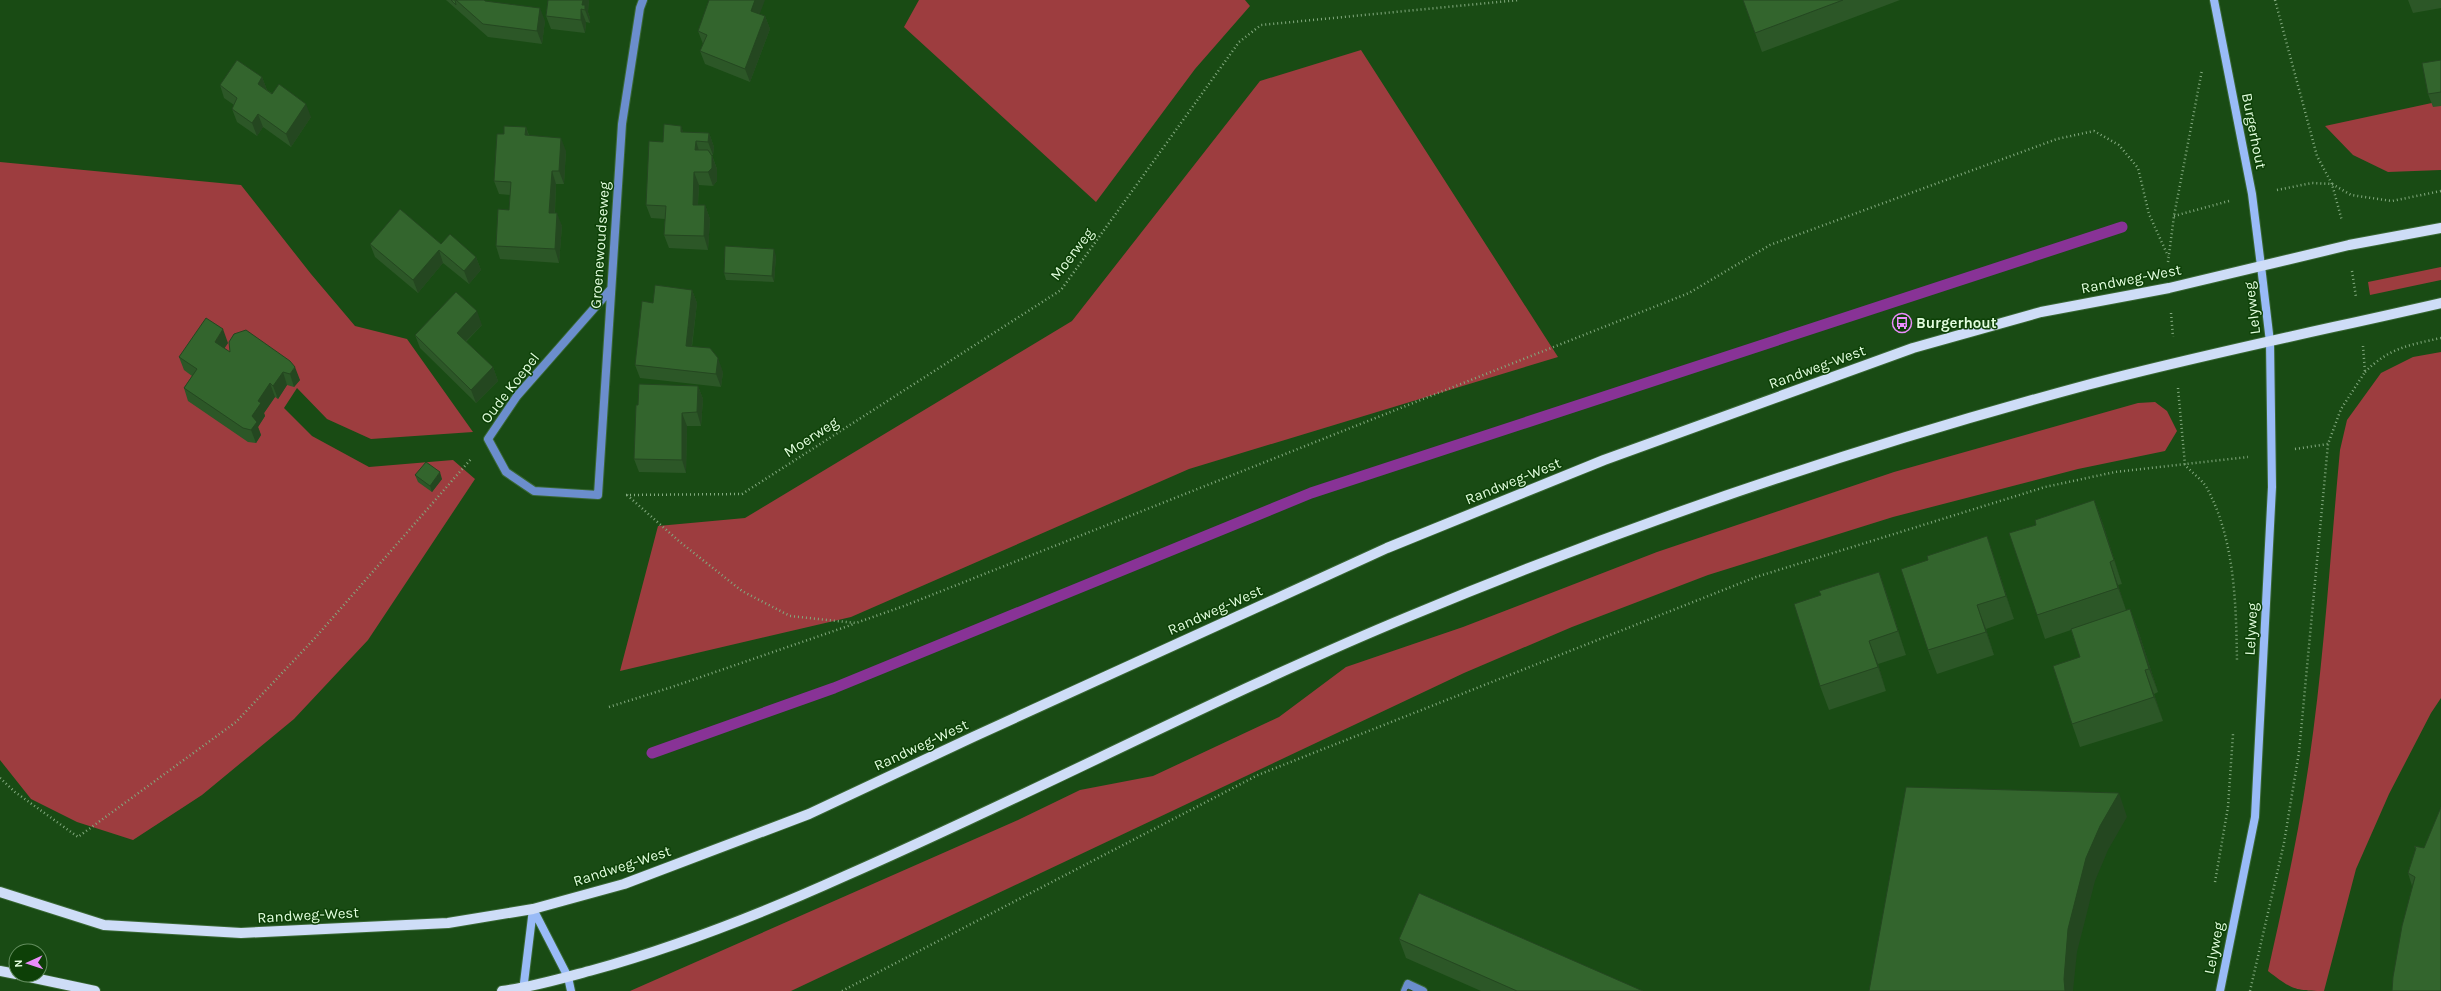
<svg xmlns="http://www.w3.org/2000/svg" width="2441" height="991" font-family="Karla,sans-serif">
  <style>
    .green { fill: #9d3d3f }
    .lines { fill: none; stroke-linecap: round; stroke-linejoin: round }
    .stream { stroke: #883396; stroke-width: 11 }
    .lane-casing { stroke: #396734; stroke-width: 10 }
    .street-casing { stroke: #396734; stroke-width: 10 }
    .secondary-casing { stroke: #396734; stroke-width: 10 }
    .primary-casing { stroke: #396734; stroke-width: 12 }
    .path { stroke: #83aa7f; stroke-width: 2.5; stroke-dasharray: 1 3; stroke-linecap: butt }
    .lane { stroke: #6b8ecd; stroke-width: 8 }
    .street { stroke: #6b8ecd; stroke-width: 8 }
    .secondary { stroke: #99bbf7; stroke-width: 8 }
    .primary { stroke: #ceddf7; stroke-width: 10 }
    .wall { fill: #2c5727 }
    .shaded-wall { fill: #244720 }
    .building { fill: #33652d; stroke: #244720 }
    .labels { text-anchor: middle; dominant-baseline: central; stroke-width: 3; stroke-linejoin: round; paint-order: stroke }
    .street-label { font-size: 15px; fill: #e1fddd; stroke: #0d4007 }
    .poi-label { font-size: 15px; font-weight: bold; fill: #e1fddd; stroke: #0d4007; text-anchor: start }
  </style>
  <rect width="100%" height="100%" fill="#194b14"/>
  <path class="green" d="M919,0H1245L1250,6L1195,69L1096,202L904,27Z
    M1361,50L1558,357L1189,469L851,617L620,671L658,526L745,518L1072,321L1260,81Z
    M2441,101V170L2388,172L2353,155L2325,126Z
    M0,162L241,185L311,274L355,326L407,339L473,432L371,439L327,419L297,388L284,408L312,436L369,467L453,460L475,479L368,640L294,719L202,795L133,840L77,822L31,799L0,760Z
    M2441,267V280L2370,295L2368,282Z
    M2441,352V698L2431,713L2389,794L2356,869L2324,991C2295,991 2291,989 2268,971C2283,904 2298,837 2308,769C2324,663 2330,556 2340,450L2347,420L2381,373L2413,357Z
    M2155,402L2167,411L2177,431L2165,451L2078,469L1893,517L1708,575L1572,627L1464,673L791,991H630L1018,820L1080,790L1153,776L1279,717L1346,667L1463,627L1657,552L1894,472L2138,403Z"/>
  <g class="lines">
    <path class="stream" d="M652,753L834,688L1311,493L2122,227"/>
    <defs>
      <path id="lane" d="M1405,991L1408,984L1423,991"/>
      <path id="street" d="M611,289L517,396L488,439L506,472L534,491L598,495L622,124L640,8L643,0"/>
      <path id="secondary" d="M2214,0L2252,194L2261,266L2270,342L2272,487L2255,817L2220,991
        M533,909L568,977L571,991
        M523,991L533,909"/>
      <path id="primary" d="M0,892L104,925L241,933L448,923L533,909L624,884L809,814L973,737L1387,548L1604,460L1913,348L2041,312L2169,288L2349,245L2441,228
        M0,971L16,974
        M20,975L95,991
        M502,991C533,987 563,978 593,970C680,946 763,913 845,876C1035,793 1219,695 1410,616C1630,524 1857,447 2087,385C2204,354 2323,330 2441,303"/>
    </defs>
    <use href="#lane" class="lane-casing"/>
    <use href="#street" class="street-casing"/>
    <use href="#secondary" class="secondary-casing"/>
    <use href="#primary" class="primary-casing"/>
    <path class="path" d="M2275,0L2317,156L2332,184L2342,221
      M2277,190L2312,183L2332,184L2351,195L2392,201L2441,191
      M2174,216L2229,201
      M2168,262L2174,216L2202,70
      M2352,271L2356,297
      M2171,313L2173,337
      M2365,372C2389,348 2409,345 2441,338
      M2178,388L2185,465C2192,473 2204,481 2208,490C2235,542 2236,604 2237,661
      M2295,449L2328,444
      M626,495L742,494L1061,290L1239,42L1261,25L1519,0
      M627,495L680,542L742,591L790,616L856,623L904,606L1689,293L1770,245L2057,139L2094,131L2119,145L2138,168L2149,214L2168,256
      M609,707L672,687L854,624
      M0,778L15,792L78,837L236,722L315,638L471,459
      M2215,882L2228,807L2233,734
      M842,991L1258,775L1756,577L2045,487L2115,472L2248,457
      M2250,991L2284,843L2299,752L2328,444L2341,409L2365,372L2363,346"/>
    <use href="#lane" class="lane"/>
    <use href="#street" class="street"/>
    <use href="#secondary" class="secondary"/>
    <use href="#primary" class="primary"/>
  </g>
  <path class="wall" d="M446,0H484L485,1L545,21L542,44L488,37Z
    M548,0H589L588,12L590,18V23L586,22L585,33L551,29L546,16Z
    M1743,0H1900L1762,52Z
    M2408,0H2441V8L2413,13Z
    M760,14L765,16L770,29L750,82L705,64L700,51L703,44L698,31Z
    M2441,60V106L2433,107L2428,94Z
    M262,77L267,90L311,117L291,147L263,127L257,136L237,122L232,109L234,105L224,98L220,85Z
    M681,126L683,132L709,133L714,147L713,155H712L717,169V181L713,186L699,185L698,205H705L710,219L708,250L669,248L664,235L665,219L651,218L646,205L663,142Z
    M526,127L529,135L566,151L564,184H556L555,213L562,226L559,263L500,259L496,246L509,210L510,195L499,194L494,181L504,134Z
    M370,244H441L476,257L481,270L469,284L443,263L418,293L375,257Z
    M776,256L774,282L726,280L724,273Z
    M692,290L697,303L692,347L723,372L721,387L640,378L635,365Z
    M482,325L466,342L493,367L498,381L476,403L420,348L415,335Z
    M234,334L300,380L294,387L287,385L278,399L275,397L264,413L265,416L258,427L261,435L256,443L248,442L188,401L184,388L192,376L184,370L179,357L228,343L224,348L230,352Z
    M698,386L703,399L701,426H687L686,473L639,472L634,459L638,405Z
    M415,475L442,479L432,492L418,482Z
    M2094,500L2103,524L2122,584L2118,585L2126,610L2130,609L2139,633L2158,692L2154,694L2163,721L2080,747L2072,724L2080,657L2071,630L2045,639L2037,615L2036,525Z
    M1987,536L1995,560L2014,619L1986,629L1994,655L1937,674L1928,650V560Z
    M1879,572L1887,595L1906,655L1878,664L1886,691L1829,710L1820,686L1821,595Z
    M2414,846L2424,848L2412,886L2408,873L2416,850Z
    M1399,939L1643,991H1481L1406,958Z"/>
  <path class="shaded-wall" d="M583,0H589L588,12L590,18V23L585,10L582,5Z
    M755,0H765L756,24L751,11Z
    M540,8L545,21L542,44L537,31Z
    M581,9L586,22L585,33L581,20Z
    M765,16L770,29L750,82L745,69Z
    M262,77L267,90L258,84Z
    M306,104L311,117L291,147L286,134Z
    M258,114L263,127L257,136L252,123Z
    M681,126L686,139L681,132Z
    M526,127L530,141L525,135Z
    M709,133L714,147L713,155L708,142Z
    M561,138L566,151L564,184L559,171Z
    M696,141L700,154L695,150Z
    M712,156L717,169V181L713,186L708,172Z
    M552,171L556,184L554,226L549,213Z
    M694,172L699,185L697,218L693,205Z
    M705,205L710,219L708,250L704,236Z
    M557,213L562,226L559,263L555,249Z
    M774,249L776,256L774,282L772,276Z
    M439,250L443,263L418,293L413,280Z
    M476,257L481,270L469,284L464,271Z
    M692,290L697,303L690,359L686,346Z
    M477,311L482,325L461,346L457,333Z
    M223,329L228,343L220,355L215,342Z
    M718,358L723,372L721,387L716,374Z
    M295,367L300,380L294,387L290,374Z
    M493,367L498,381L476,403L471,390Z
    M283,372L287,385L278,399L273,386Z
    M270,383L275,397L264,413L265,416L258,427L261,435L256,443L251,430L252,416L258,401Z
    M698,386L703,399L701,426L697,412Z
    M682,413L687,426L686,473L682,460Z
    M440,472L442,479L432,492L430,486Z
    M2094,500L2103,524L2122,584Z
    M1987,536L1995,560L2014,619L2006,596Z
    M2110,562L2118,585L2127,612L2118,588Z
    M1879,572L1887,595L1906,655L1898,631Z
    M1977,605L1986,629L1994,655L1986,632Z
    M2130,609L2139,633L2158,692L2149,669Z
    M1869,641L1878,664L1886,691L1878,667Z
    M2145,670L2154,694L2163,721L2154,697Z
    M2119,793L2127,817L2108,850L2095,881L2077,952L2073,991H2065L2064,979L2068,929L2086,858L2100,826Z"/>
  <path class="building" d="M451,0H455L456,5Z
    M456,0H484L485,1L540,8L537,31L483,24Z
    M548,0H583L582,5H585V10L581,9V20L546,16Z
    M709,0H755L751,11L765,16L745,69L700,51L707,35L698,31Z
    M1743,0H1843L1755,33Z
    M237,60L262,77L258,84L272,94L279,84L306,104L286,134L258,114L252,123L232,109L237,98L220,85Z
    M2441,60V92L2428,94L2422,63Z
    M664,124L681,126V132L709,133L708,142L696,141L695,150H708L712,156V168L708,172H694L693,205H705L704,236L664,235L666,206L646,205L649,141L663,142Z
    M504,126L526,127L525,135L561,138L559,171H552L549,213H557L555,249L496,246L498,209L509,210L511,182L494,181L497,134H504Z
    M400,209L441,244L450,234L476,257L464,271L439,250L413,280L370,244Z
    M725,246L774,249L772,276L724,273Z
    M655,285L692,290L686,346L710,348L718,358L716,374L635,365L642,301L653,303Z
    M456,292L477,311L457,333L493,367L471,390L415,335Z
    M206,318L223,329L215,342L230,352L229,342L234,334L246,330L290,361L295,367L290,374L283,372L273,386L270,383L258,401L261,403L252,416L257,422L251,430L243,428L184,388L197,369L179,357Z
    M639,384L698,386L697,412L682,413V460L634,459L636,405H638Z
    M426,462L440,472L430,486L415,475Z
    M2094,500L2114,560L2110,562L2118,588L2037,615L2009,533L2036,525L2035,520Z
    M1987,536L2006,596L1977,605L1986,632L1928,650L1901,569L1928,560L1927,556Z
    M1879,572L1898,631L1869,641L1878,667L1820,686L1794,604L1821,595L1819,591Z
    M2130,609L2149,669L2145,670L2154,697L2072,724L2053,666L2080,657L2071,629Z
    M1906,787L2119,793L2100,826L2086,858L2068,929L2064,979L2065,991H1869Z
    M2441,807V991H2392L2393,977L2402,926L2415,877L2408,873L2416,848L2414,846L2424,848Z
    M1419,893L1643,991H1517L1399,939Z
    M1408,989L1412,991H1407Z"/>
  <defs>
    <symbol id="bus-ring" viewBox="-11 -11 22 22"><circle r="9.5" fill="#0d4007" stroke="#eb8dfb" stroke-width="1.5"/><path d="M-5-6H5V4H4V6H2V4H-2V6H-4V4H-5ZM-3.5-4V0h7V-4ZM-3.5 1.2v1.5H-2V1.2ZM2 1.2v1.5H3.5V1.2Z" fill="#eb8dfb"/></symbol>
  </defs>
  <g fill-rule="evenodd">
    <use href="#bus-ring" x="1891" y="312" width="22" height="22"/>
  </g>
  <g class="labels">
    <g class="street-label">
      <text transform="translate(2254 131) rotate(79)">Burgerhout</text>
      <text transform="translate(600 245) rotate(-86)">Groenewoudseweg</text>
      <text transform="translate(1072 254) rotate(-53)">Moerweg</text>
      <text transform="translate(2131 279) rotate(-11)">Randweg-West</text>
      <text transform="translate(2252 308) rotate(-97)">Lelyweg</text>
      <text transform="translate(1817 367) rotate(-20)">Randweg-West</text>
      <text transform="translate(510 388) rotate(-52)">Oude Koepel</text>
      <text transform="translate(811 437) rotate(-33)">Moerweg</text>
      <text transform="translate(1513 481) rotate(-22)">Randweg-West</text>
      <text transform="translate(1215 610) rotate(-24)">Randweg-West</text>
      <text transform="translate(2251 629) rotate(-87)">Lelyweg</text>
      <text transform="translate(921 745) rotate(-25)">Randweg-West</text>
      <text transform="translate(622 866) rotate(-18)">Randweg-West</text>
      <text transform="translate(308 915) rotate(-3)">Randweg-West</text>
      <text transform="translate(2214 948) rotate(-79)">Lelyweg</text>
    </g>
    <g class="poi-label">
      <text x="1916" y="323">Burgerhout</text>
    </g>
  </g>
  <g transform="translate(28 963) rotate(267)"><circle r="19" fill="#0d4007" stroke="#628c5d"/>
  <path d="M0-3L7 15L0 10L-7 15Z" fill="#eb8dfb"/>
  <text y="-6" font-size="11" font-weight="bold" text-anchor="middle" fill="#e1fddd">N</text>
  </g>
</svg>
